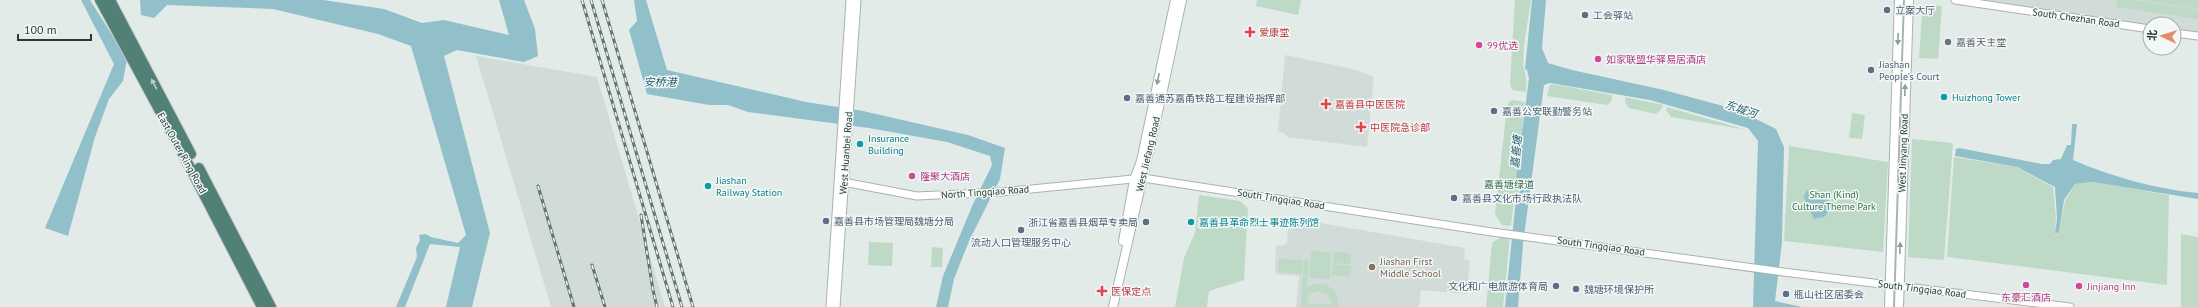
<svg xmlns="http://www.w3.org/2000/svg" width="2198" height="307" font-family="'PT Sans','Noto Sans SC',sans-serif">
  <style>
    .built { fill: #d1dbd7 }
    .green { fill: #bedac7; fill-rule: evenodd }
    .water { fill: #91c0ca }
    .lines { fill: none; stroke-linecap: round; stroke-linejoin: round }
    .tertiary-casing { stroke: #a6b3af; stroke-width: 9 }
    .secondary-casing { stroke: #a3b6b0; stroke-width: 10 }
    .trunk-casing { stroke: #c2c8c7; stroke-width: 12 }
    .tertiary { stroke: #fff; stroke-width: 7 }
    .secondary { stroke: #fff; stroke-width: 8 }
    .trunk { stroke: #508076; stroke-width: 10 }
    .rail-casing { stroke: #5f7671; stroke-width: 3 }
    .rail { stroke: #f3f8f6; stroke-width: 1.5; stroke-dasharray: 4.5; stroke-linecap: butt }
    .oneway { fill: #929d9a }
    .oneway2 { fill: #bacec9 }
    .service-dot { fill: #5c6f8a; stroke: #f3f8f6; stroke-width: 1.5 }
    .health-dot { fill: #e0444e; stroke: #f3f8f6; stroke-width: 1.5 }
    .worship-dot { fill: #6b7280; stroke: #f3f8f6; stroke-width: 1.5 }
    .hotel-dot { fill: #d1479c; stroke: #f3f8f6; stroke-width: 1.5 }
    .culture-dot { fill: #0f9aa8; stroke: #f3f8f6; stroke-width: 1.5 }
    .education-dot { fill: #8d6e63; stroke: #f3f8f6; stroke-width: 1.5 }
    .labels { text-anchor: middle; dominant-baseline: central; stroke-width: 3; stroke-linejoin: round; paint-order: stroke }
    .service-label { font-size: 10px; fill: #4e5e75; stroke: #f3f8f6; text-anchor: start }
    .street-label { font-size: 10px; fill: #253b36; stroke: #f3f8f6 }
    .health-label { font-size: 10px; fill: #be3a42; stroke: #f3f8f6; text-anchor: start }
    .worship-label { font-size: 10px; fill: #5b616d; stroke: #f3f8f6; text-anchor: start }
    .hotel-label { font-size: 10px; fill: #b23c85; stroke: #f3f8f6; text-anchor: start }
    .culture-label { font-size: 10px; fill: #0d838f; stroke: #f3f8f6; text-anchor: start }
    .park-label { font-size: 10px; fill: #336d4c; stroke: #f3f8f6 }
    .education-label { font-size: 10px; fill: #785e54; stroke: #f3f8f6; text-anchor: start }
    .water-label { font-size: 11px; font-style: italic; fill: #256170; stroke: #f3f8f6 }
  </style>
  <rect width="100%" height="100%" fill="#e3ebe8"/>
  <path class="built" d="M1984,0H2198V32L2174,28V24L2150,25Z
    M1285,55L1353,69L1374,77L1367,147L1287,137L1283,132H1278Z
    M476,56L597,77L665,307H551Z
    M1292,218L1465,248L1464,259L1470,261L1467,294L1421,290L1419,307H1296L1299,276L1275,274L1276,245L1282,246L1287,243L1288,220Z"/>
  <path class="green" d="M1257,0H1301L1298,15L1256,6Z
    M1515,0H1531C1529,17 1521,53 1524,68C1526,76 1527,82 1526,92L1512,90L1510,84Z
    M2117,0H2133L2198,10V19L2116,7Z
    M2141,0H2198V9Z
    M1928,5L1942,6L1938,59L1919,58L1922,15L1923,8Z
    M1552,84L1612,95L1611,102L1607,105L1547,96L1550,85Z
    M1625,97L1663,105L1662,108L1656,114L1629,108L1625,102Z
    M1514,100L1525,102L1517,174L1520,182L1518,198H1516L1514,200L1511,226L1502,225L1495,214L1507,106L1509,102Z
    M1667,107L1747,130L1671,117L1666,110Z
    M1852,113L1865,115L1862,139L1849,138Z
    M1912,139L1953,143L1944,260L1908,257Z
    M1789,146L1888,162L1883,252L1784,241Z
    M1954,157L2016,167L2053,187L2056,218L2055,235L2059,232L2065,201L2075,184L2093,182L2169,195L2167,285L1947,257Z
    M1199,195L1240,201L1248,208L1244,280L1209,291L1207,307H1175L1184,258L1195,233Z
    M2181,234L2198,237V307H2181Z
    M1502,236H1510L1503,307H1486L1492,243Z
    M869,242L893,243L892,266L868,265Z
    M932,247L943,248L942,267H931Z
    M1311,251L1331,252L1330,279L1309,278Z
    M1334,252L1351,253L1350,264L1333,263Z
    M1279,259L1303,260L1302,274L1278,272Z
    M1304,260L1309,261L1307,288C1323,278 1340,288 1338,307H1301ZM1317,291L1328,294L1332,305L1307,303L1309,295Z
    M1333,264L1351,266L1350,277L1332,275Z"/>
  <path class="water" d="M81,0H90L127,59L123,81L109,99L95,137L68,236L45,228L114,64Z
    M140,0H323L384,9L422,23L444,20L509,35L499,0H524L535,29L538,56L524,62L457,50L444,56L490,233L472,307H446L460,247L430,244L405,307H396L417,257L416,248L420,240L419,235L426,234L431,237L458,243L466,235L411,46L378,34L273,9L167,5L154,18L141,15Z
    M634,0H646L667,70L806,102L863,111L968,135L1005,148L1000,179L969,241L954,279L948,307H936L943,276L973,204L992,165L990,156L947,142L869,128L748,112L728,105H709L647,94L629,30L637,21Z
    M1532,0H1546L1542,48L1548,63L1572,70L1664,90L1738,110L1776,129L1784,147L1782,242L1775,301L1802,307H1753L1758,141L1748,128L1650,100L1550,83L1544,85L1523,244L1518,307H1505L1516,198H1519L1521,182L1516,178L1529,78L1527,70L1525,69Z
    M2072,124H2077L2073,160C2113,177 2155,189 2198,193V199L2092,182L2075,184L2064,200L2059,232L2055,234L2057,218L2055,187L2017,167L1955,156L1956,149L1959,148L2042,164H2050L2053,160L2061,159L2067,145H2071Z
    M1807,190L1812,195L1815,193L1818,197L1821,195L1824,198L1826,195C1830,202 1831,218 1819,218C1817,218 1816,218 1814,219L1810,211L1804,212L1805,198H1803Z"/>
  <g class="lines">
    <defs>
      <path id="tertiary" d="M1955,0L2150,29
        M2174,33L2198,36
        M838,181L917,196L1001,192L1143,178L1485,231L1783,272L2070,307
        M830,307L850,0
        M836,307L857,0"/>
      <path id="secondary" d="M1123,241L1134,180L1141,161L1175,0
        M1113,307L1163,90L1182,0
        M1889,307L1899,0
        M1899,307L1909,0"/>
      <path id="trunk" d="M100,0L182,152L262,307
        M110,0L191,154
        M199,168L271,307"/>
    </defs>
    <use href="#tertiary" class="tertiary-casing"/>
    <use href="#secondary" class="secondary-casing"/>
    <use href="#trunk" class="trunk-casing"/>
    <use href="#tertiary" class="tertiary"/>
    <use href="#secondary" class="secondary"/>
    <use href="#trunk" class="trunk"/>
    <defs>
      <path id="rail" d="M582,0L673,307
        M591,0L682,307
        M602,0L693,307
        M538,186L574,307
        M641,215L653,290L657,307
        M592,265L605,307"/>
    </defs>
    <use href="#rail" class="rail-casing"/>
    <use href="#rail" class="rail"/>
  </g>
  <defs><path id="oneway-solid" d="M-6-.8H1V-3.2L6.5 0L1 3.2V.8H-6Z"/></defs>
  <g class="oneway">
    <use href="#oneway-solid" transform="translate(1898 39) rotate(92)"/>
    <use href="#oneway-solid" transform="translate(1158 79) rotate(102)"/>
    <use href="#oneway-solid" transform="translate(1905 90) rotate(-88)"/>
    <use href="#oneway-solid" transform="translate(1900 248) rotate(-88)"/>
  </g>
  <use class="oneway2" href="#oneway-solid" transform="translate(154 84) rotate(-117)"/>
  <g class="service-dot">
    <circle cx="1887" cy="10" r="4"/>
    <circle cx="1585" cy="15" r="4"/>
    <circle cx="1871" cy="70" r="4"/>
    <circle cx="1127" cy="98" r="4"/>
    <circle cx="1494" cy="111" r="4"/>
    <circle cx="1454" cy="198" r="4"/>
    <circle cx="826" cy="221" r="4"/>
    <circle cx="1146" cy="222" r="4"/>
    <circle cx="1021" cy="230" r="4"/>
    <circle cx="1556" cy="286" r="4"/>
    <circle cx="1576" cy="289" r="4"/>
    <circle cx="1786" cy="294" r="4"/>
  </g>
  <g class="health-dot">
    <path d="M1248 26h4v4h4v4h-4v4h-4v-4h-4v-4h4z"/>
    <path d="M1324 98h4v4h4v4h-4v4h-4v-4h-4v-4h4z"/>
    <path d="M1359 121h4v4h4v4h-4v4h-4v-4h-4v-4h4z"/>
    <path d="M1100 285h4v4h4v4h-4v4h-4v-4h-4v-4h4z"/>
  </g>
  <circle class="worship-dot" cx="1948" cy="42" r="4"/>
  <g class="hotel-dot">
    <circle cx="1479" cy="45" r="4"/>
    <circle cx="1598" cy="59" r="4"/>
    <circle cx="912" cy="176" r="4"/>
    <circle cx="2026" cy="285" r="4"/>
    <circle cx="2079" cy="286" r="4"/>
  </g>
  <g class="culture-dot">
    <circle cx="1944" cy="97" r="4"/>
    <circle cx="860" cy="144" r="4"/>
    <circle cx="708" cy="186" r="4"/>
    <circle cx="1191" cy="222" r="4"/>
  </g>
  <circle class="education-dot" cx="1372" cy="267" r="4"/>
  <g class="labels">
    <g class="service-label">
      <text x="1895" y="10">立案大厅</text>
      <text x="1593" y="15">工会驿站</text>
      <text x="1879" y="64">Jiashan<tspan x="1879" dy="12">People's Court</tspan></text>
      <text x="1135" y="98">嘉善通苏嘉甬铁路工程建设指挥部</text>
      <text x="1502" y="111">嘉善公安联勤警务站</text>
      <text x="1462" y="198">嘉善县文化市场行政执法队</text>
      <text x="834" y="221">嘉善县市场管理局魏塘分局</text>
      <text x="1138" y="222" text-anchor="end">浙江省嘉善县烟草专卖局</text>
      <text x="1021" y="242" text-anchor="middle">流动人口管理服务中心</text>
      <text x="1548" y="286" text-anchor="end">文化和广电旅游体育局</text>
      <text x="1584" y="289">魏塘环境保护所</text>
      <text x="1794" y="294">瓶山社区居委会</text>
    </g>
    <g class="street-label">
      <text transform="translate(2076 18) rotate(8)">South Chezhan Road</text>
      <text transform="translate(182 153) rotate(61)">East Outer Ring Road</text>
      <text transform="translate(846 153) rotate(-86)">West Huanbei Road</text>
      <text transform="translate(1903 153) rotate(-88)">West Jinyang Road</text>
      <text transform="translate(1148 154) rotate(-77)">West Jiefang Road</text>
      <text transform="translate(985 192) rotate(-4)">North Tingqiao Road</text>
      <text transform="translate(1281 199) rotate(9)">South Tingqiao Road</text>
      <text transform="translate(1601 246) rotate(8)">South Tingqiao Road</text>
      <text transform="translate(1922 289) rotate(7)">South Tingqiao Road</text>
    </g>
    <g class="health-label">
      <text x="1259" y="32">爱康堂</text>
      <text x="1335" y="104">嘉善县中医医院</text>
      <text x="1370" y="127">中医院急诊部</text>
      <text x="1111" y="291">医保定点</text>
    </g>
    <g class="worship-label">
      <text x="1956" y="42">嘉善天主堂</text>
    </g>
    <g class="hotel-label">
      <text x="1487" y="45">99优选</text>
      <text x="1606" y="59">如家联盟华驿易居酒店</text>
      <text x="920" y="176">隆聚大酒店</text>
      <text x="2087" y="286">Jinjiang Inn</text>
      <text x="2026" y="297" text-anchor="middle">东豪汇酒店</text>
    </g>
    <g class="culture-label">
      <text x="1952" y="97">Huizhong Tower</text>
      <text x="868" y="138">Insurance<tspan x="868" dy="12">Building</tspan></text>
      <text x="716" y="180">Jiashan<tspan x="716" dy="12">Railway Station</tspan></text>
      <text x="1199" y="222">嘉善县革命烈士事迹陈列馆</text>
    </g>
    <g class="park-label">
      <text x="1509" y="184">嘉善塘绿道</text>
      <text x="1834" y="194">Shan (Kind)<tspan x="1834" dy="12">Culture Theme Park</tspan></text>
    </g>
    <g class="education-label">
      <text x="1380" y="261">Jiashan First<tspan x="1380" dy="12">Middle School</tspan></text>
    </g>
    <g class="water-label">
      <text x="660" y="82">安桥港</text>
      <text transform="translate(1741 109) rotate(19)">东城河</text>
      <text transform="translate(1516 152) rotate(-85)">嘉善塘</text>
    </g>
  </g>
  <g transform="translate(2162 36) rotate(274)"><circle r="19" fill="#f3f8f6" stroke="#a1aca9"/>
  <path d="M0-3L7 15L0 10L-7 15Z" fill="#e38c69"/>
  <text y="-6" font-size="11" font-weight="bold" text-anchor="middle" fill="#253b36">北</text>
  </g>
  <path d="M18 34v6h73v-6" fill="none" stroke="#253b36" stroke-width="2"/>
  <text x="24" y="34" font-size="12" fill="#253b36" stroke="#f3f8f6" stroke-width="3" paint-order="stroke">100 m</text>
</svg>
